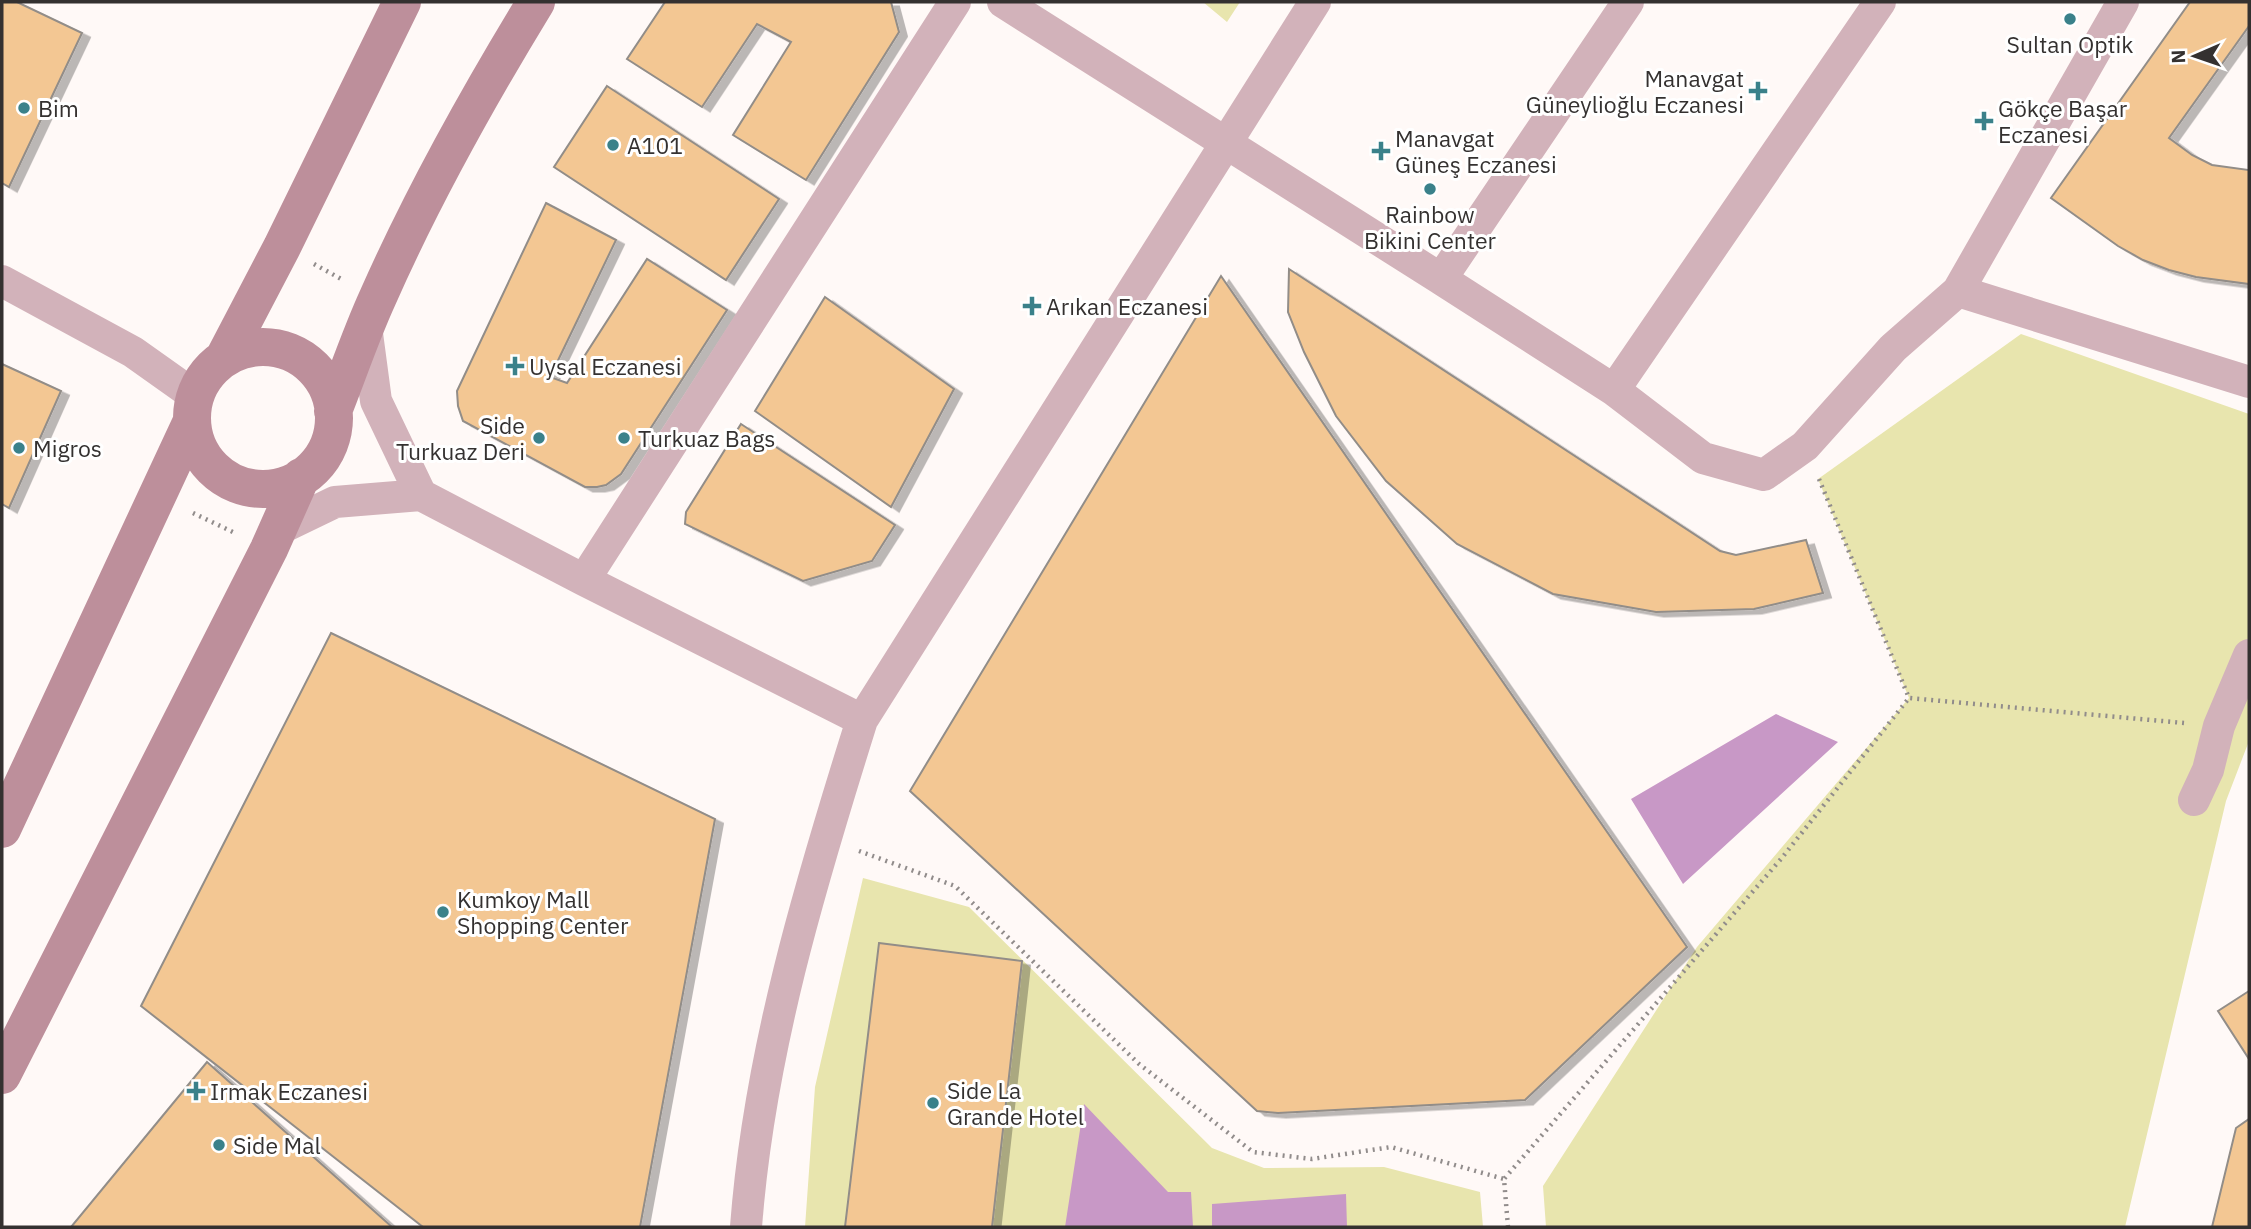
<svg xmlns="http://www.w3.org/2000/svg" width="2251" height="1229" font-family="'IBM Plex Sans',sans-serif">
  <style>
    .green { fill: #e8e5ae }
    .water { fill: #c898c6 }
    .building { fill: #f3c793; stroke: #928d88; stroke-width: 2; filter: url(#shadow) }
    .lines { fill: none; stroke-linecap: round; stroke-linejoin: round }
    .path { stroke: #918c8b; stroke-width: 4.5; stroke-dasharray: 2 5; stroke-linecap: butt }
    .minor { stroke: #d2b2ba; stroke-width: 32 }
    .secondary { stroke: #bd8f9b; stroke-width: 38 }
    .poi-dot { fill: #3a818a; stroke: #fff; stroke-width: 2.5 }
    .labels { text-anchor: middle; dominant-baseline: central; stroke-width: 6; stroke-linejoin: round; paint-order: stroke }
    .poi-label { font-size: 23px; fill: #343130; stroke: #fff; text-anchor: start }
  </style>
  <defs>
    <filter id="shadow"><feDropShadow dx="8" dy="4.5" stdDeviation="0" flood-color="#0004"/></filter>
  </defs>
  <rect width="100%" height="100%" fill="#fff9f7"/>
  <path class="green" d="M1203,2H1240L1227,22Z
    M2021,334L2249,414V741L2226,801L2125,1227H1546L1543,1186L1697,947L1909,698L1818,479Z
    M863,878L969,907L1212,1148L1264,1168L1384,1167L1480,1192L1483,1227H805L815,1087Z"/>
  <path class="water" d="M1776,714L1838,742L1683,884L1631,799Z
    M1084,1104L1168,1192H1191L1193,1227H1065Z
    M1346,1194L1347,1227H1212V1204Z"/>
  <path class="building" d="M2,2H17L82,33L9,187L2,183Z
    M665,2H891L899,32L806,180L733,135L791,42L757,24L702,107L627,59Z
    M2190,2H2249V26L2169,138L2192,155L2212,165L2249,170V284L2196,277L2169,270L2143,260L2118,246L2051,198Z
    M607,86L779,199L726,280L554,167Z
    M546,203L616,240L550,377L567,383L647,259L727,310L621,474L606,485L597,487H585L463,421L458,406L457,391Z
    M1289,269L1720,551L1736,555L1806,540L1823,593L1754,609L1656,612L1553,594L1457,544L1386,481L1336,416L1304,352L1288,312Z
    M1221,276L1687,947L1525,1100L1278,1113L1257,1111L910,791Z
    M825,297L954,389L891,507L755,411Z
    M2,364L61,391L9,508L2,504Z
    M741,424L895,525L872,561L803,581L685,524L686,512Z
    M331,633L715,819L640,1227H423L141,1006Z
    M879,943L1022,961L992,1227H845Z
    M2249,991V1059L2218,1011Z
    M207,1062L392,1227H71Z
    M207,1062L392,1227H71Z
    M2249,1119V1227H2212L2236,1128Z"/>
  <g class="lines">
    <path class="path" d="M314,264L343,280
      M1819,479L1909,698L2184,723
      M193,513L235,533
      M859,851L955,886L1139,1064L1253,1152L1312,1159L1391,1147L1504,1179
      M1508,1227L1504,1179L1781,859L1909,698"/>
    <path class="minor" d="M1003,2L1441,279L1628,2
      M1441,279L1614,390L1703,458L1764,475L1805,446L1893,348L1958,291L2249,382
      M2,281L133,352L195,396
      M1958,291L2123,2
      M366,326L376,401L421,495
      M1614,390L1880,2
      M277,530L335,502L421,495L584,580L862,720
      M584,580L955,2
      M2194,800L2208,770L2219,726L2249,655
      M746,1227C759,1054 810,885 862,720L1315,2"/>
    <path class="secondary" d="M192 418a71 71 0 1 1 142 0a71 71 0 1 1-142 0Z
      M224,358L282,247L402,2
      M333,411C348,373 361,334 378,297C423,195 478,97 536,2
      M2,829L192,421
      M2,1075L269,549L301,477"/>
  </g>
  <g class="poi-dot">
    <circle cx="2070" cy="19" r="7"/>
    <path d="M1754.5 80.5h7v7h7v7h-7v7h-7v-7h-7v-7h7z"/>
    <circle cx="24" cy="108" r="7"/>
    <path d="M1980.5 110.5h7v7h7v7h-7v7h-7v-7h-7v-7h7z"/>
    <circle cx="613" cy="145" r="7"/>
    <path d="M1377.5 140.5h7v7h7v7h-7v7h-7v-7h-7v-7h7z"/>
    <circle cx="1430" cy="189" r="7"/>
    <path d="M1028.5 295.5h7v7h7v7h-7v7h-7v-7h-7v-7h7z"/>
    <path d="M511.5 355.5h7v7h7v7h-7v7h-7v-7h-7v-7h7z"/>
    <circle cx="539" cy="438" r="7"/>
    <circle cx="624" cy="438" r="7"/>
    <circle cx="19" cy="448" r="7"/>
    <circle cx="443" cy="912" r="7"/>
    <path d="M192.5 1080.5h7v7h7v7h-7v7h-7v-7h-7v-7h7z"/>
    <circle cx="933" cy="1103" r="7"/>
    <circle cx="219" cy="1145" r="7"/>
  </g>
  <g class="labels">
    <g class="poi-label">
      <text x="2070" y="44" text-anchor="middle">Sultan Optik</text>
      <text x="1744" y="78" text-anchor="end">Manavgat<tspan x="1744" dy="26">Güneylioğlu Eczanesi</tspan></text>
      <text x="38" y="108">Bim</text>
      <text x="1998" y="108">Gökçe Başar<tspan x="1998" dy="26">Eczanesi</tspan></text>
      <text x="1395" y="138">Manavgat<tspan x="1395" dy="26">Güneş Eczanesi</tspan></text>
      <text x="627" y="145">A101</text>
      <text x="1430" y="214" text-anchor="middle">Rainbow<tspan x="1430" dy="26">Bikini Center</tspan></text>
      <text x="1046" y="306">Arıkan Eczanesi</text>
      <text x="529" y="366">Uysal Eczanesi</text>
      <text x="525" y="425" text-anchor="end">Side<tspan x="525" dy="26">Turkuaz Deri</tspan></text>
      <text x="638" y="438">Turkuaz Bags</text>
      <text x="33" y="448">Migros</text>
      <text x="457" y="899">Kumkoy Mall<tspan x="457" dy="26">Shopping Center</tspan></text>
      <text x="947" y="1090">Side La<tspan x="947" dy="26">Grande Hotel</tspan></text>
      <text x="210" y="1091">Irmak Eczanesi</text>
      <text x="233" y="1145">Side Mal</text>
    </g>
  </g>
  <rect width="2251" height="1229" fill="none" stroke="#343130" stroke-width="7"/>
  <g transform="translate(2195 56) rotate(268)" stroke="#ffffff" stroke-width="5" paint-order="stroke">
  <path d="M0-5L12 26L0 18L-12 26Z" fill="#343130"/>
  <text y="-10" font-size="19" font-weight="bold" text-anchor="middle" fill="#343130">N</text>
  </g>
</svg>
